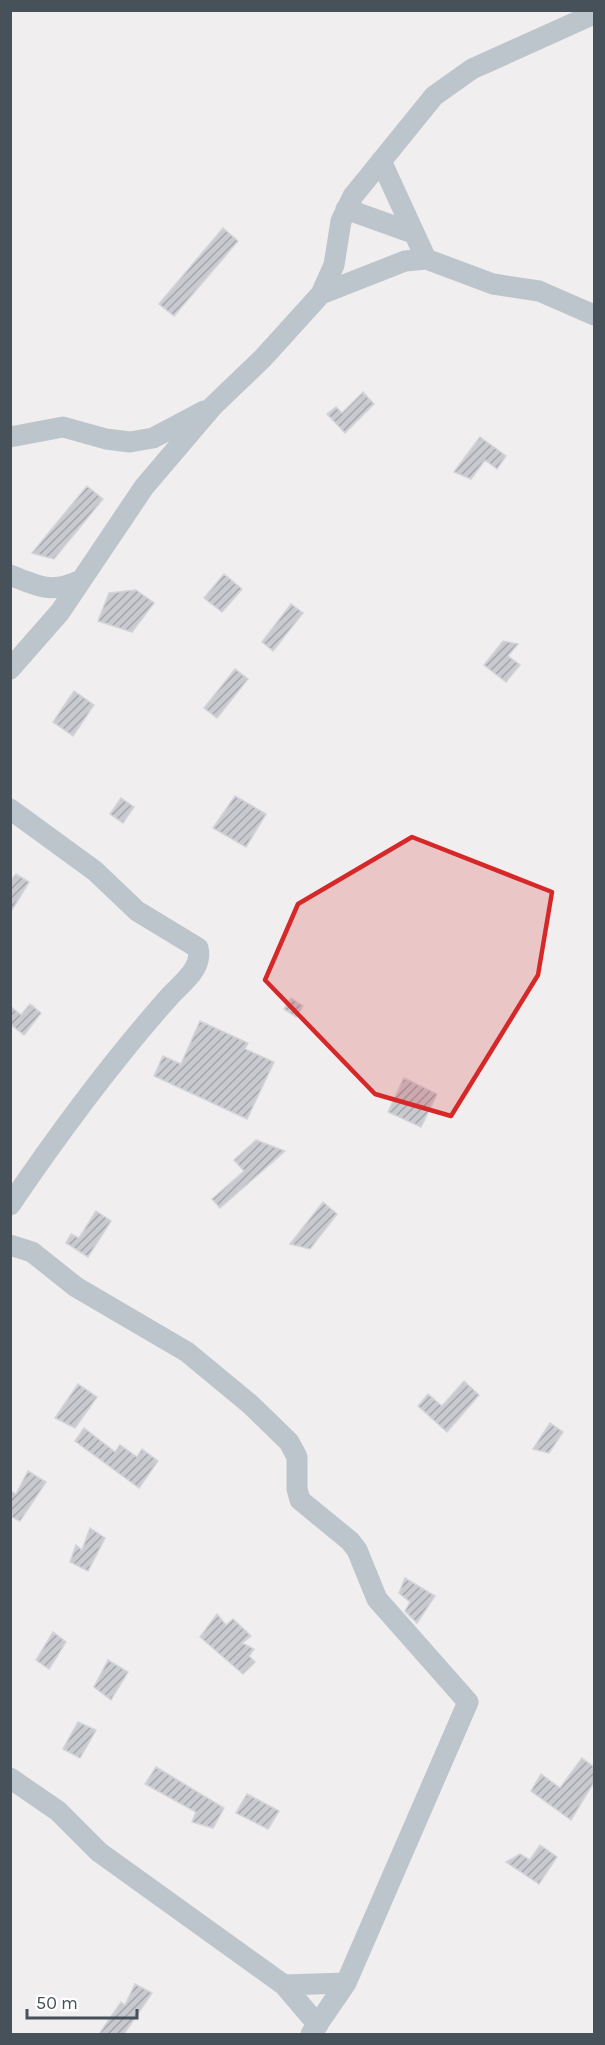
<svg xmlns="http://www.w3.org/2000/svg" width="605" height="2045" font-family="Karla,sans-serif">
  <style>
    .building { fill: url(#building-hatch); stroke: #d2d4d9; stroke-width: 1.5 }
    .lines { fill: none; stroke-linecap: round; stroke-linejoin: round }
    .minor { stroke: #bdc5cc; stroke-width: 21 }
    .marked { fill: #d62828; fill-opacity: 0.2; stroke: #d62828; stroke-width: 4.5; stroke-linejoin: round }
  </style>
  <defs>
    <pattern id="building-hatch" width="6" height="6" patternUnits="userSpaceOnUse" patternTransform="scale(1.5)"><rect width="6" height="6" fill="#c8cad0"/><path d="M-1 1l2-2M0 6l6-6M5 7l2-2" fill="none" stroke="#a4a6ac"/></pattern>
  </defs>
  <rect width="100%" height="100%" fill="#f0eeee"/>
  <path class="building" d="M223,228L238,241L174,316L159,304Z
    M363,392L374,404L345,433L327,414L336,407L342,413Z
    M480,437L506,456L497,469L485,460L471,479L454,472Z
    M87,486L103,499L54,559L32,553Z
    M224,574L242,589L222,612L204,598Z
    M136,590L154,603L132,632L98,621L109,593Z
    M291,604L303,613L273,651L262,642Z
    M503,641L518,644L508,656L520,665L506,682L484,665Z
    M235,669L248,679L217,718L204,708Z
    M74,691L94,705L73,736L53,722Z
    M235,796L266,814L246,847L213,828Z
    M121,798L134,807L123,823L110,814Z
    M16,874L29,882L10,913V882Z
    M291,998L303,1006L296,1017L284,1009Z
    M30,1004L41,1013L24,1035L10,1024V1006L21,1015Z
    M200,1021L248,1043L245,1049L274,1062L247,1119L154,1076L163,1056L181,1064Z
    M404,1078L437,1094L421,1127L388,1112Z
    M256,1140L285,1151L220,1208L212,1199L244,1171L234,1160Z
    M323,1202L337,1214L310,1249L290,1244Z
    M96,1211L111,1221L88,1257L66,1243L71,1234L79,1238Z
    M464,1381L479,1395L447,1432L418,1406L428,1394L442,1406Z
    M78,1384L97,1397L75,1428L55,1418Z
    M550,1423L563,1432L549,1453L533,1449Z
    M84,1428L115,1452L120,1445L137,1457L142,1449L158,1461L139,1488L75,1441Z
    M28,1471L46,1482L20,1521L10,1516V1491L16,1494Z
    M90,1528L105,1538L88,1571L70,1562L76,1545L82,1550Z
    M405,1578L435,1596L417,1623L405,1611L410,1602L399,1593Z
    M217,1614L226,1625L233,1619L251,1636L242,1643L254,1649L249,1656L255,1662L243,1674L200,1637Z
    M53,1632L66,1642L49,1669L36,1660Z
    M108,1660L128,1672L111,1700L94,1687Z
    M78,1722L96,1730L80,1758L63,1749Z
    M582,1758L594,1767V1782L571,1820L531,1791L541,1774L560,1788Z
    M156,1767L224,1808L213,1828L192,1822L196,1812L145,1784Z
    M247,1794L279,1811L268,1829L236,1813Z
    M540,1845L557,1857L539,1884L506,1862L520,1854L530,1860Z
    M135,1984L152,1993L124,2034H99L121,2002L125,2005Z"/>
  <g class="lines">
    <path class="minor" d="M381,161L426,259
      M346,209L413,233
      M321,294L405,261L426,259L493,284L539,291L594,315
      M10,437L63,427L106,439L130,442L153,438L204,411
      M10,575C40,587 51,594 81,580
      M10,669L60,612L144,487L213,406L263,358L321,294L334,265L341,221L353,196L434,96L472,69L594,14
      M10,809L95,871L137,911L198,948C203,968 183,982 170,996C112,1061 59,1133 10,1205
      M10,1245L32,1252L76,1287L187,1352L251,1405L289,1442L297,1457V1489L300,1500L350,1541L357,1550L377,1599L468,1702L346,1983L311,2034
      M10,1778L58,1811L99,1852L284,1985L318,2025
      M284,1985L346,1983"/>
  </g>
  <path class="marked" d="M412,837L552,892L538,975L451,1116L375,1094L265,980L298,904Z"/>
  <rect width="605" height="2045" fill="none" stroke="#47515a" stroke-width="24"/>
  <path d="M27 2009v9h110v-9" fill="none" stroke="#47515a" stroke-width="3"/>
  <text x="36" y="2009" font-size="18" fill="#47515a" stroke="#ffffff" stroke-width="4.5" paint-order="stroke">50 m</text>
</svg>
